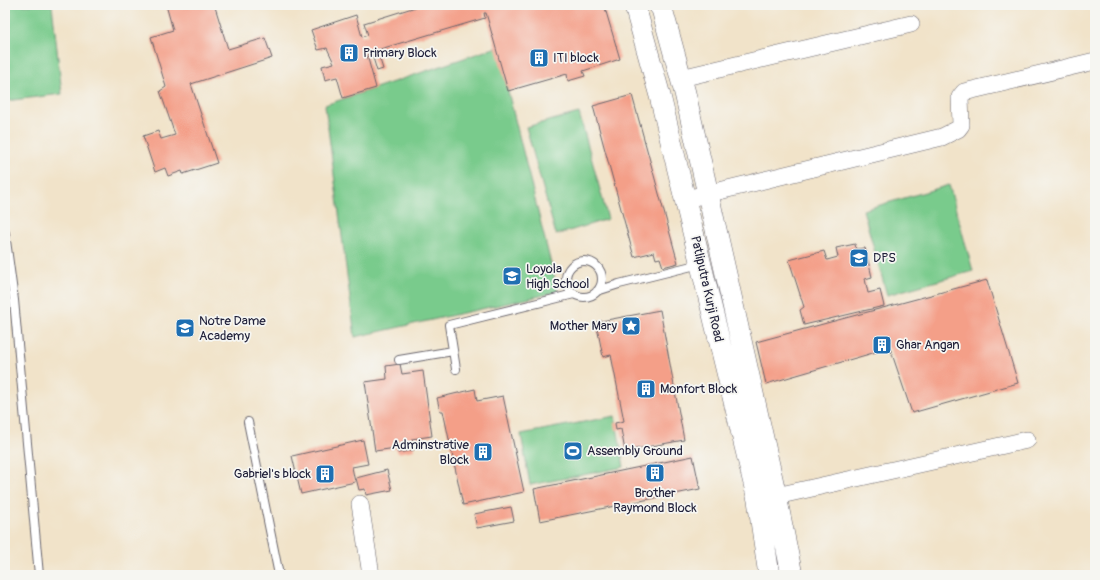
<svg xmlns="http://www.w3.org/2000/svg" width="1100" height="580" font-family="Pangolin,sans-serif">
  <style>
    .green { fill: #79cb8c; stroke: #4e7664 }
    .building { fill: #f49f88 }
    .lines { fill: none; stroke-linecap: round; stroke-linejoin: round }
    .service-casing { stroke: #6a666d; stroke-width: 10 }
    .minor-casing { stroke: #6a666d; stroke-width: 18 }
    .tertiary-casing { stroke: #6a666d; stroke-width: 22 }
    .service { stroke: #fff; stroke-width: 8 }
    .minor { stroke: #fff; stroke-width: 17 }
    .tertiary { stroke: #fff; stroke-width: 21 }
    .labels { text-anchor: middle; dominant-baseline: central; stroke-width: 3.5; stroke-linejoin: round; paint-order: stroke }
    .poi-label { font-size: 13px; fill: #22223b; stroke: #f6f6f2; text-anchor: start }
    .street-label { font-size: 13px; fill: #22223b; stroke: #f6f6f2 }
  </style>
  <rect width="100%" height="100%" fill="#f6f6f2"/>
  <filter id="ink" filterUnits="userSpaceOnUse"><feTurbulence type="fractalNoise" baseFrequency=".025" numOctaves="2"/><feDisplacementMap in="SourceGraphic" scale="8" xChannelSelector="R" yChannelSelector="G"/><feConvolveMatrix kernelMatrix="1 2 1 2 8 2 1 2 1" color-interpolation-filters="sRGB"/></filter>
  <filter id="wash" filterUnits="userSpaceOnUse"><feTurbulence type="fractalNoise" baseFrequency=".012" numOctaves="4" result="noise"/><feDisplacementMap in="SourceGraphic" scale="16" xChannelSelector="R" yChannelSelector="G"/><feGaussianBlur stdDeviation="0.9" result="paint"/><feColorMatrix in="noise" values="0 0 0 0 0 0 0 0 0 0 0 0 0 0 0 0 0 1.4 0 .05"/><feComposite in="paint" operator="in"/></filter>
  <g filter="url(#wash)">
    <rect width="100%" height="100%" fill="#f1e3c9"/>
    <path class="green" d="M5,5H52L62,94L5,101Z
      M497,47L558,292L355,337L325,105Z
      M579,113L608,219L556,235L526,127Z
      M949,185L973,271L887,295L863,210Z
      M615,416L624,467L530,485L521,434Z"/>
    <g id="blocks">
      <path class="building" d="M166,5H222L215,7L228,49L265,38L272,58L191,84L217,163L183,174L182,171L168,176L165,168L155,172L143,136L158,131L161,139L175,135L160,91L166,87L151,37L173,30Z
        M422,5H604L620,59L583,71L585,76L568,81L567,74L508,91L486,13H484L485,18L377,50L383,69L377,71L371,51L367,55L376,88L343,98L337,77L325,80L322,66L334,63L327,48L318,50L311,30L356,15L362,37L368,35L364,23Z
        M632,95L678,263L663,267L660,258L656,259L654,252L634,257L593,106Z
        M855,244L856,249L865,248L872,277L865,279L868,293L880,290L884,306L804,325L800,310L804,307L789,260L824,251L827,260L838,257L836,248Z
        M987,280L1018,383L912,413L890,348L766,384L756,342Z
        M660,310L684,440L625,451L621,429L616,430L615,423L624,421L611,355L603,357L596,322Z
        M400,364L402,374L423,371L432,436L412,439L414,450L398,453L396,448L375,451L365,382L387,379L386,366Z
        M475,389L477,401L503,396L524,492L463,505L443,411H440L437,398Z
        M363,440L368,464L352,467L355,482L301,494L292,456Z
        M693,456L700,489L540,521L534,489Z
        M387,470L392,490L366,495L365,489L359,490L356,478Z
        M511,507L514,521L477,528L474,514Z"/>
    </g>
  </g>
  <g filter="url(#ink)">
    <use href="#blocks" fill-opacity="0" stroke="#6a666d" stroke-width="1"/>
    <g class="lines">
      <defs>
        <path id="service" d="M5,233L14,300L39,575
          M566 279a18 18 0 1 1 36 0a18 18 0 1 1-36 0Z
          M597,291L619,284L700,264
          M399,360L453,351
          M456,369L449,325L574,294
          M248,422L279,575"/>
        <path id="minor" d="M681,78L911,24
          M686,199L942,137L958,129L961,125L960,97L964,92L1095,61
          M763,499L1027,440
          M360,504L371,575"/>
        <path id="tertiary" d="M638,5L636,10L660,96L758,500L769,575
          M659,5L662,9L685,93L708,194L776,496L792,575"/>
      </defs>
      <use href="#service" class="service-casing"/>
      <use href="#minor" class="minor-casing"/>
      <use href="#tertiary" class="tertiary-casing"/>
      <use href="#service" class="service"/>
      <use href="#minor" class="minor"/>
      <use href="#tertiary" class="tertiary"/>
    </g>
  </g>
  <defs>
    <symbol id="building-square" viewBox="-11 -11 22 22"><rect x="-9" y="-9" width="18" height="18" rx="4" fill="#1f6fb2" stroke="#f6f6f2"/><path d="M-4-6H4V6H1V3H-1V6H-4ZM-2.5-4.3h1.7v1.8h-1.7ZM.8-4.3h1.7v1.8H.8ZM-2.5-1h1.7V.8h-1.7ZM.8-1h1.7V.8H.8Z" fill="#fff"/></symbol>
    <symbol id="school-square" viewBox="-11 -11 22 22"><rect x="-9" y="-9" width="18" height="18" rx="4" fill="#1f6fb2" stroke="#f6f6f2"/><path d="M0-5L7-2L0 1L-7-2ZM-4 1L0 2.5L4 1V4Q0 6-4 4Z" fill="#fff"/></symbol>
    <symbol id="sight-square" viewBox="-11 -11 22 22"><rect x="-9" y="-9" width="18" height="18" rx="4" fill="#1f6fb2" stroke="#f6f6f2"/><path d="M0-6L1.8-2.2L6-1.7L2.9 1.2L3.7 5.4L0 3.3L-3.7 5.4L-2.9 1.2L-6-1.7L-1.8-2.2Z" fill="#fff"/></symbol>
    <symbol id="stadium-square" viewBox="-11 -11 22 22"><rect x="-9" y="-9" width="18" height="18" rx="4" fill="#1f6fb2" stroke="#f6f6f2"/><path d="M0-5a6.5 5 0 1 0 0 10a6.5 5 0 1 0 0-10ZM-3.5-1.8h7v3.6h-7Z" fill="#fff"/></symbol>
  </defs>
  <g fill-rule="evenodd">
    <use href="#building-square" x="338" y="42" width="22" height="22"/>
    <use href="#building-square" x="528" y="47" width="22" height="22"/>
    <use href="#school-square" x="848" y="247" width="22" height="22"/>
    <use href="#school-square" x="501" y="265" width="22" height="22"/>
    <use href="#sight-square" x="620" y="315" width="22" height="22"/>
    <use href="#school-square" x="174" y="317" width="22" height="22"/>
    <use href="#building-square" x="871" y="334" width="22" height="22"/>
    <use href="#building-square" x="635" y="378" width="22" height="22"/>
    <use href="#stadium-square" x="562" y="440" width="22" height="22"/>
    <use href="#building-square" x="472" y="441" width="22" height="22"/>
    <use href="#building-square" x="644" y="462" width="22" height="22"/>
    <use href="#building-square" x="314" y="463" width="22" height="22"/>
  </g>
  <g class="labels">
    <g class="poi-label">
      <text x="363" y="53">Primary Block</text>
      <text x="553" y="58">ITI block</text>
      <text x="873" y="258">DPS</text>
      <text x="526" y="269">Loyola<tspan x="526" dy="15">High School</tspan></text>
      <text x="199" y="321">Notre Dame<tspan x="199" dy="15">Academy</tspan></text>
      <text x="617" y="326" text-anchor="end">Mother Mary</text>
      <text x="896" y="345">Ghar Angan</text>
      <text x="660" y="389">Monfort Block</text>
      <text x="469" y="445" text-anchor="end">Adminstrative<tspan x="469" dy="15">Block</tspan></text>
      <text x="587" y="451">Assembly Ground</text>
      <text x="311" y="474" text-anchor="end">Gabriel's block</text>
      <text x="655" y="493" text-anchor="middle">Brother<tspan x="655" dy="15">Raymond Block</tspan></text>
    </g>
    <g class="street-label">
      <text transform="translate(707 289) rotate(77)">Patliputra Kurji Road</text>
    </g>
  </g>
  <rect width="1100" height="580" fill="none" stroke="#f6f6f2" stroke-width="20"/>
</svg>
